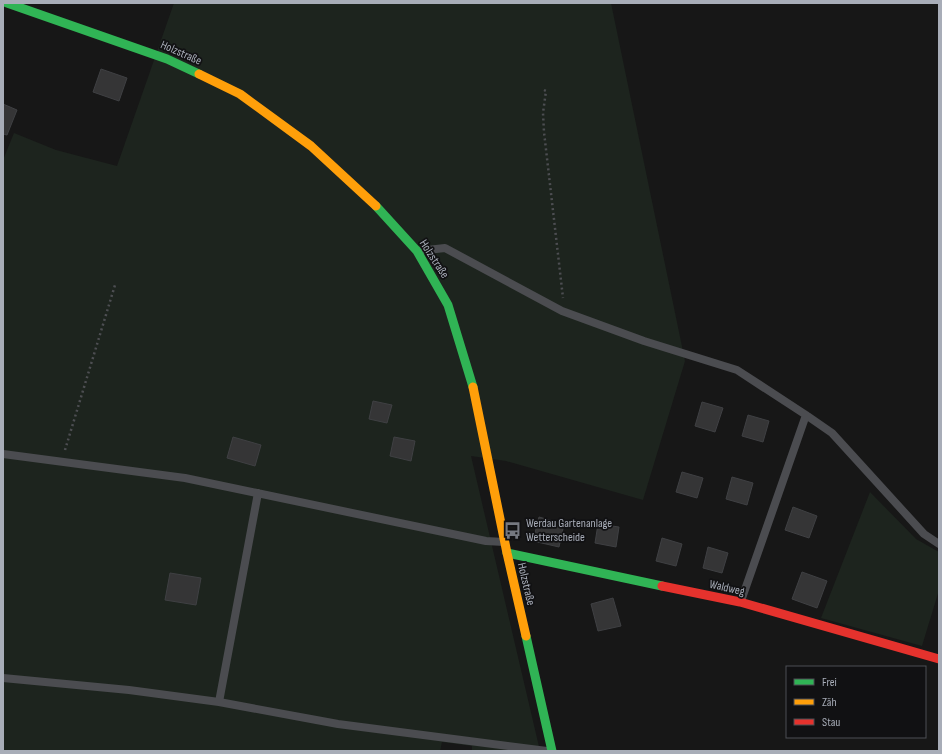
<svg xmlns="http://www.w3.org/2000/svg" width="942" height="754" font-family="'Sofia Sans Condensed',sans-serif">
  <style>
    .green { fill: #1d241e }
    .building { fill: #353536; stroke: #3f4043 }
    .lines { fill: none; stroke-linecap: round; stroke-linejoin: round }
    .path { stroke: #4d4e52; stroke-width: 2.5; stroke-dasharray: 2 3; stroke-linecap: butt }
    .lane { stroke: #4b4c50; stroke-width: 8 }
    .fast { stroke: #30b455; stroke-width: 9 }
    .slow { stroke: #ff9f0a; stroke-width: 9 }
    .jam { stroke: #e5322d; stroke-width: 9 }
    .labels { text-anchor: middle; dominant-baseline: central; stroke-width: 3.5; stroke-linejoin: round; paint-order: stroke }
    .street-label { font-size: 12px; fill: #a8adb8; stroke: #111113 }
    .poi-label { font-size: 12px; fill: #a8adb8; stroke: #111113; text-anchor: start }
  </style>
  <rect width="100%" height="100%" fill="#171717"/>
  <path class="green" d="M174,3H611L685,361L643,500L506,461L471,456L540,751H472V746L442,742L440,751H3V160L14,133L56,150L117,166Z
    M870,492L916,539L939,552V590L922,646L821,618Z"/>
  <path class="building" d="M101,69L127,78L119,101L93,92Z
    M3,104L17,110L7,135L3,134Z
    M373,401L392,405L387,423L369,419Z
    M702,402L723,408L715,432L695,426Z
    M748,415L769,421L763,442L742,436Z
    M233,437L261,445L255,466L227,458Z
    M394,437L415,441L411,461L390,456Z
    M682,472L703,478L697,498L676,492Z
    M732,477L753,483L747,505L726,499Z
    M793,507L817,516L809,538L785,530Z
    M539,517L564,524L559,547L533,541Z
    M598,524L619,527L616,547L595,543Z
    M662,538L682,544L676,566L656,561Z
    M708,547L728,553L722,573L703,568Z
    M802,572L827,581L817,608L792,599Z
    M170,573L201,578L196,605L165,600Z
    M613,598L621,626L598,631L591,604Z"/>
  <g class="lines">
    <path class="path" d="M544,90L546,91L543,113L544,132L563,298
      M65,450L115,285"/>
    <path class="lane" d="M418,251L445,248L562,311L644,341L737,370L806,415L832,433L924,534L939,544
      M3,454L185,478L486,541L504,542
      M741,601L806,415
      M3,678L129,690L219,702L338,724L547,751
      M219,702L258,493"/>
    <path class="fast" d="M7,3L167,59L199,74
      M376,206L417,251L448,305L473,387
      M507,553L662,586
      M526,636L552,751"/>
    <path class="slow" d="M199,74L240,94L311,146L376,206
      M473,387L507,553L526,636"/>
    <path class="jam" d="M662,586L740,602L939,659"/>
  </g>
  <defs>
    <symbol id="bus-bare" viewBox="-9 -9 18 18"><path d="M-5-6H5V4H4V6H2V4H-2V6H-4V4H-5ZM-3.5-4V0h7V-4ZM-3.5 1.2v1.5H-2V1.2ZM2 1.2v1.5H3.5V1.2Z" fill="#757880" stroke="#111113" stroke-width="2.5" paint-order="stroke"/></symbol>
  </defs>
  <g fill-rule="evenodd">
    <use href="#bus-bare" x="500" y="518" width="25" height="25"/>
  </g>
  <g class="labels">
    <g class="street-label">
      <text transform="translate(181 53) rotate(24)">Holzstraße</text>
      <text transform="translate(434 259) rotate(57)">Holzstraße</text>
      <text transform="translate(526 584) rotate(77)">Holzstraße</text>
      <text transform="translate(727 588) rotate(13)">Waldweg</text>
    </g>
    <g class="poi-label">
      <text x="526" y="523">Werdau Gartenanlage<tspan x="526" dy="14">Wetterscheide</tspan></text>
    </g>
  </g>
  <rect width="942" height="754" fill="none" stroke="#a8adb8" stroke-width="8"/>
  <rect x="786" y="666" width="140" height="72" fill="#111113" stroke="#4d4f55"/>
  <rect x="794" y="679" width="20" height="6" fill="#30b455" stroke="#4d4f55"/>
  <text x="822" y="686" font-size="12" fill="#a8adb8">Frei</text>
  <rect x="794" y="699" width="20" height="6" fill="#ff9f0a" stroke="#4d4f55"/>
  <text x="822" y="706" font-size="12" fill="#a8adb8">Zäh</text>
  <rect x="794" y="719" width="20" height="6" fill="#e5322d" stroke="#4d4f55"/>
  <text x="822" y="726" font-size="12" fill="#a8adb8">Stau</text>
</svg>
